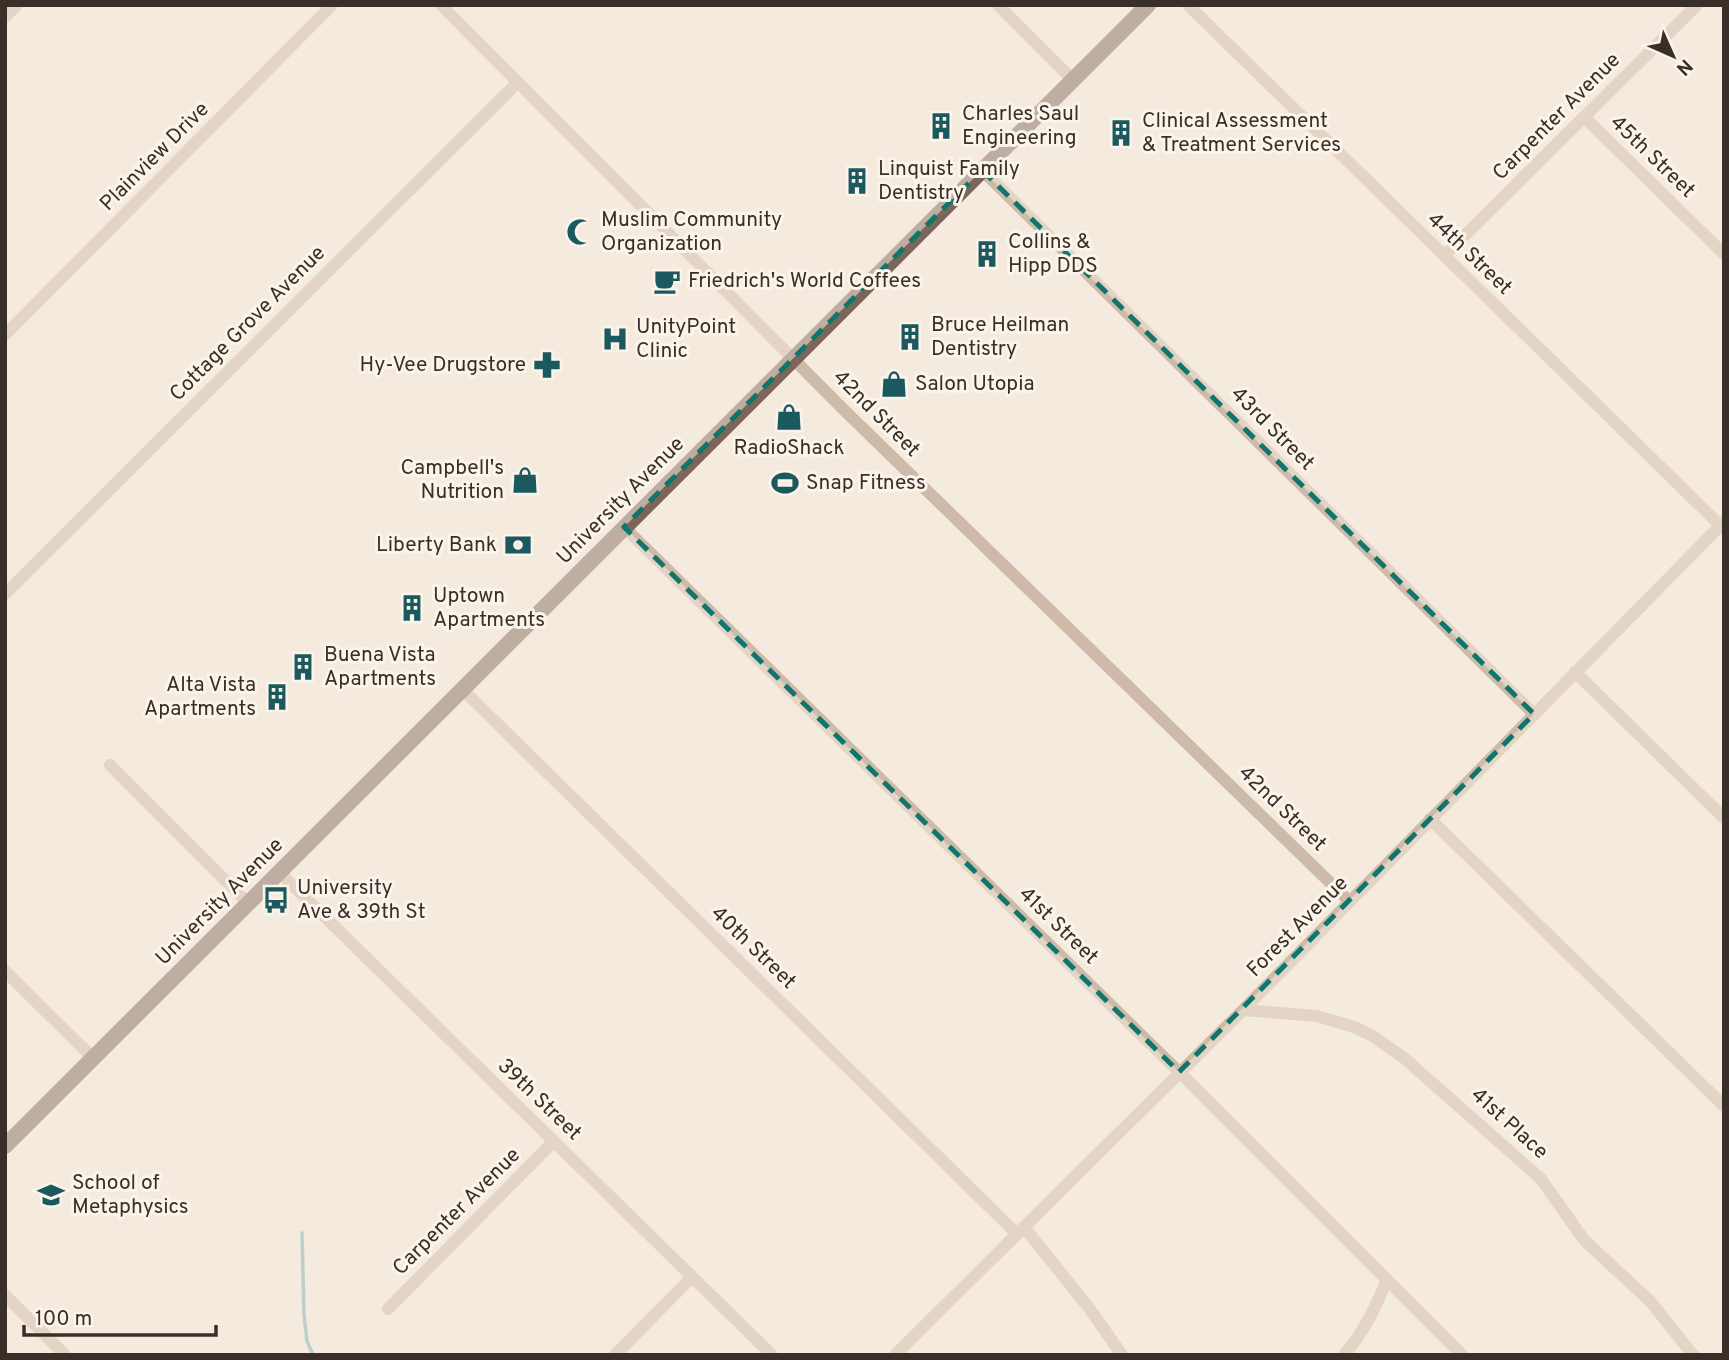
<svg xmlns="http://www.w3.org/2000/svg" width="1729" height="1360" font-family="Overpass,sans-serif">
  <style>
    .lines { fill: none; stroke-linecap: round; stroke-linejoin: round }
    .stream { stroke: #7ab0b4; stroke-width: 3.5 }
    .minor { stroke: #cebaa8; stroke-width: 12 }
    .major { stroke: #7d6559; stroke-width: 16 }
    .marked { fill: none; stroke: #0f766e; stroke-width: 5; stroke-dasharray: 14 9; stroke-linejoin: round }
    .labels { text-anchor: middle; dominant-baseline: central; stroke-width: 6; stroke-linejoin: round; paint-order: stroke }
    .poi-label { font-size: 21px; fill: #3a2e29; stroke: #fbf4ea; text-anchor: start }
    .street-label { font-size: 21px; fill: #3a2e29; stroke: #fbf4ea }
  </style>
  <rect width="100%" height="100%" fill="#f4eadd"/>
  <g class="lines">
    <path class="stream" d="M302,1233L304,1315L307,1341L313,1355"/>
    <path class="minor" d="M441,5L842,408L1350,902
      M998,5L1073,80
      M1188,5L1724,529
      M5,17L17,5
      M1584,117L1724,254
      M982,170L1534,714
      M1444,256L1697,5
      M5,335L332,5
      M624,527L1179,1072L1462,1355
      M5,594L518,82
      M1575,672L1724,818
      M462,689L1017,1234
      M110,765L248,903
      M1430,819L1724,1106
      M279,872L772,1355
      M5,971L93,1058
      M1243,1010L1317,1016L1354,1027L1371,1035L1403,1057L1541,1179L1584,1240L1650,1301L1693,1355
      M1024,1227L1089,1308L1122,1355
      M5,1295L65,1355
      M388,1309L554,1141
      M615,1355L692,1277
      M895,1355L1243,1010L1724,522
      M1344,1355C1365,1330 1375,1309 1387,1279"/>
    <path class="major" d="M5,1146L1148,5"/>
  </g>
  <path d="M0 0H1729V1360H0ZM982,170L1534,714L1179,1072L624,527Z" fill="#f4eadd" fill-opacity=".55" fill-rule="evenodd"/>
  <path class="marked" d="M982,170L1534,714L1179,1072L624,527Z"/>
  <defs>
    <symbol id="building-bare" viewBox="-9 -9 18 18"><path d="M-4-6H4V6H1V3H-1V6H-4ZM-2.5-4.3h1.7v1.8h-1.7ZM.8-4.3h1.7v1.8H.8ZM-2.5-1h1.7V.8h-1.7ZM.8-1h1.7V.8H.8Z" fill="#1b595f" stroke="#fbf4ea" stroke-width="2.5" paint-order="stroke"/></symbol>
    <symbol id="mosque-bare" viewBox="-9 -9 18 18"><path d="M3.5-4.9A6 6 0 1 0 3.5 4.9A5 5 0 1 1 3.5-4.9Z" fill="#1b595f" stroke="#fbf4ea" stroke-width="2.5" paint-order="stroke"/></symbol>
    <symbol id="cafe-bare" viewBox="-9 -9 18 18"><path d="M-5.5-4.5H6V0H3Q3 3.5 0 3.5H-2.5Q-5.5 3.5-5.5 0ZM3-3.2v2h1.7v-2ZM-6 4.5H4V6H-6Z" fill="#1b595f" stroke="#fbf4ea" stroke-width="2.5" paint-order="stroke"/></symbol>
    <symbol id="hospital-bare" viewBox="-9 -9 18 18"><path d="M-5-5h3v3.5h4V-5h3V5h-3V1.5h-4V5h-3Z" fill="#1b595f" stroke="#fbf4ea" stroke-width="2.5" paint-order="stroke"/></symbol>
    <symbol id="pharmacy-bare" viewBox="-9 -9 18 18"><path d="M-2-6h4v4h4v4h-4v4h-4v-4h-4v-4h4Z" fill="#1b595f" stroke="#fbf4ea" stroke-width="2.5" paint-order="stroke"/></symbol>
    <symbol id="shop-bare" viewBox="-9 -9 18 18"><path d="M-5-2.5h2.3a2.7 3.5 0 0 1 5.4 0H5L5.5 6h-11ZM-1.5-2.5h3a1.5 2.3 0 0 0-3 0Z" fill="#1b595f" stroke="#fbf4ea" stroke-width="2.5" paint-order="stroke"/></symbol>
    <symbol id="stadium-bare" viewBox="-9 -9 18 18"><path d="M0-5a6.5 5 0 1 0 0 10a6.5 5 0 1 0 0-10ZM-3.5-1.8h7v3.6h-7Z" fill="#1b595f" stroke="#fbf4ea" stroke-width="2.5" paint-order="stroke"/></symbol>
    <symbol id="bank-bare" viewBox="-9 -9 18 18"><path d="M-6-4H6V4H-6ZM0-2.3a2.3 2.3 0 1 0 0 4.6a2.3 2.3 0 1 0 0-4.6Z" fill="#1b595f" stroke="#fbf4ea" stroke-width="2.5" paint-order="stroke"/></symbol>
    <symbol id="bus-bare" viewBox="-9 -9 18 18"><path d="M-5-6H5V4H4V6H2V4H-2V6H-4V4H-5ZM-3.5-4V0h7V-4ZM-3.5 1.2v1.5H-2V1.2ZM2 1.2v1.5H3.5V1.2Z" fill="#1b595f" stroke="#fbf4ea" stroke-width="2.5" paint-order="stroke"/></symbol>
    <symbol id="school-bare" viewBox="-9 -9 18 18"><path d="M0-5L7-2L0 1L-7-2ZM-4 1L0 2.5L4 1V4Q0 6-4 4Z" fill="#1b595f" stroke="#fbf4ea" stroke-width="2.5" paint-order="stroke"/></symbol>
  </defs>
  <g fill-rule="evenodd">
    <use href="#building-bare" x="922" y="107" width="38" height="38"/>
    <use href="#building-bare" x="1102" y="114" width="38" height="38"/>
    <use href="#building-bare" x="838" y="162" width="38" height="38"/>
    <use href="#mosque-bare" x="561" y="213" width="38" height="38"/>
    <use href="#building-bare" x="968" y="235" width="38" height="38"/>
    <use href="#cafe-bare" x="648" y="262" width="38" height="38"/>
    <use href="#building-bare" x="891" y="318" width="38" height="38"/>
    <use href="#hospital-bare" x="596" y="320" width="38" height="38"/>
    <use href="#pharmacy-bare" x="528" y="346" width="38" height="38"/>
    <use href="#shop-bare" x="875" y="365" width="38" height="38"/>
    <use href="#shop-bare" x="770" y="398" width="38" height="38"/>
    <use href="#shop-bare" x="506" y="461" width="38" height="38"/>
    <use href="#stadium-bare" x="766" y="464" width="38" height="38"/>
    <use href="#bank-bare" x="499" y="526" width="38" height="38"/>
    <use href="#building-bare" x="393" y="589" width="38" height="38"/>
    <use href="#building-bare" x="284" y="648" width="38" height="38"/>
    <use href="#building-bare" x="258" y="678" width="38" height="38"/>
    <use href="#bus-bare" x="257" y="881" width="38" height="38"/>
    <use href="#school-bare" x="32" y="1176" width="38" height="38"/>
  </g>
  <g class="labels">
    <g class="poi-label">
      <text x="962" y="114">Charles Saul<tspan x="962" dy="24">Engineering</tspan></text>
      <text x="1142" y="121">Clinical Assessment<tspan x="1142" dy="24">&amp; Treatment Services</tspan></text>
      <text x="878" y="169">Linquist Family<tspan x="878" dy="24">Dentistry</tspan></text>
      <text x="601" y="220">Muslim Community<tspan x="601" dy="24">Organization</tspan></text>
      <text x="1008" y="242">Collins &amp;<tspan x="1008" dy="24">Hipp DDS</tspan></text>
      <text x="688" y="281">Friedrich's World Coffees</text>
      <text x="931" y="325">Bruce Heilman<tspan x="931" dy="24">Dentistry</tspan></text>
      <text x="636" y="327">UnityPoint<tspan x="636" dy="24">Clinic</tspan></text>
      <text x="526" y="365" text-anchor="end">Hy-Vee Drugstore</text>
      <text x="915" y="384">Salon Utopia</text>
      <text x="789" y="448" text-anchor="middle">RadioShack</text>
      <text x="504" y="468" text-anchor="end">Campbell's<tspan x="504" dy="24">Nutrition</tspan></text>
      <text x="806" y="483">Snap Fitness</text>
      <text x="497" y="545" text-anchor="end">Liberty Bank</text>
      <text x="433" y="596">Uptown<tspan x="433" dy="24">Apartments</tspan></text>
      <text x="324" y="655">Buena Vista<tspan x="324" dy="24">Apartments</tspan></text>
      <text x="256" y="685" text-anchor="end">Alta Vista<tspan x="256" dy="24">Apartments</tspan></text>
      <text x="297" y="888">University<tspan x="297" dy="24">Ave &amp; 39th St</tspan></text>
      <text x="72" y="1183">School of<tspan x="72" dy="24">Metaphysics</tspan></text>
    </g>
    <g class="street-label">
      <text transform="translate(1557 117) rotate(-45)">Carpenter Avenue</text>
      <text transform="translate(155 157) rotate(-45)">Plainview Drive</text>
      <text transform="translate(1652 157) rotate(44)">45th Street</text>
      <text transform="translate(1469 254) rotate(44)">44th Street</text>
      <text transform="translate(248 324) rotate(-45)">Cottage Grove Avenue</text>
      <text transform="translate(876 414) rotate(45)">42nd Street</text>
      <text transform="translate(1272 429) rotate(45)">43rd Street</text>
      <text transform="translate(621 501) rotate(-45)">University Avenue</text>
      <text transform="translate(1282 809) rotate(44)">42nd Street</text>
      <text transform="translate(220 902) rotate(-45)">University Avenue</text>
      <text transform="translate(1058 926) rotate(44)">41st Street</text>
      <text transform="translate(1298 927) rotate(-45)">Forest Avenue</text>
      <text transform="translate(753 948) rotate(44)">40th Street</text>
      <text transform="translate(539 1100) rotate(44)">39th Street</text>
      <text transform="translate(1509 1124) rotate(42)">41st Place</text>
      <text transform="translate(457 1212) rotate(-45)">Carpenter Avenue</text>
    </g>
  </g>
  <rect width="1729" height="1360" fill="none" stroke="#3a2e29" stroke-width="14"/>
  <g transform="translate(1673 56) rotate(135)" stroke="#fbf4ea" stroke-width="5" paint-order="stroke">
  <path d="M0-5L12 26L0 18L-12 26Z" fill="#3a2e29"/>
  <text y="-10" font-size="19" font-weight="bold" text-anchor="middle" fill="#3a2e29">N</text>
  </g>
  <path d="M24 1325v10h192v-10" fill="none" stroke="#3a2e29" stroke-width="3.5"/>
  <text x="35" y="1325" font-size="21" fill="#3a2e29" stroke="#fbf4ea" stroke-width="5" paint-order="stroke">100 m</text>
</svg>
